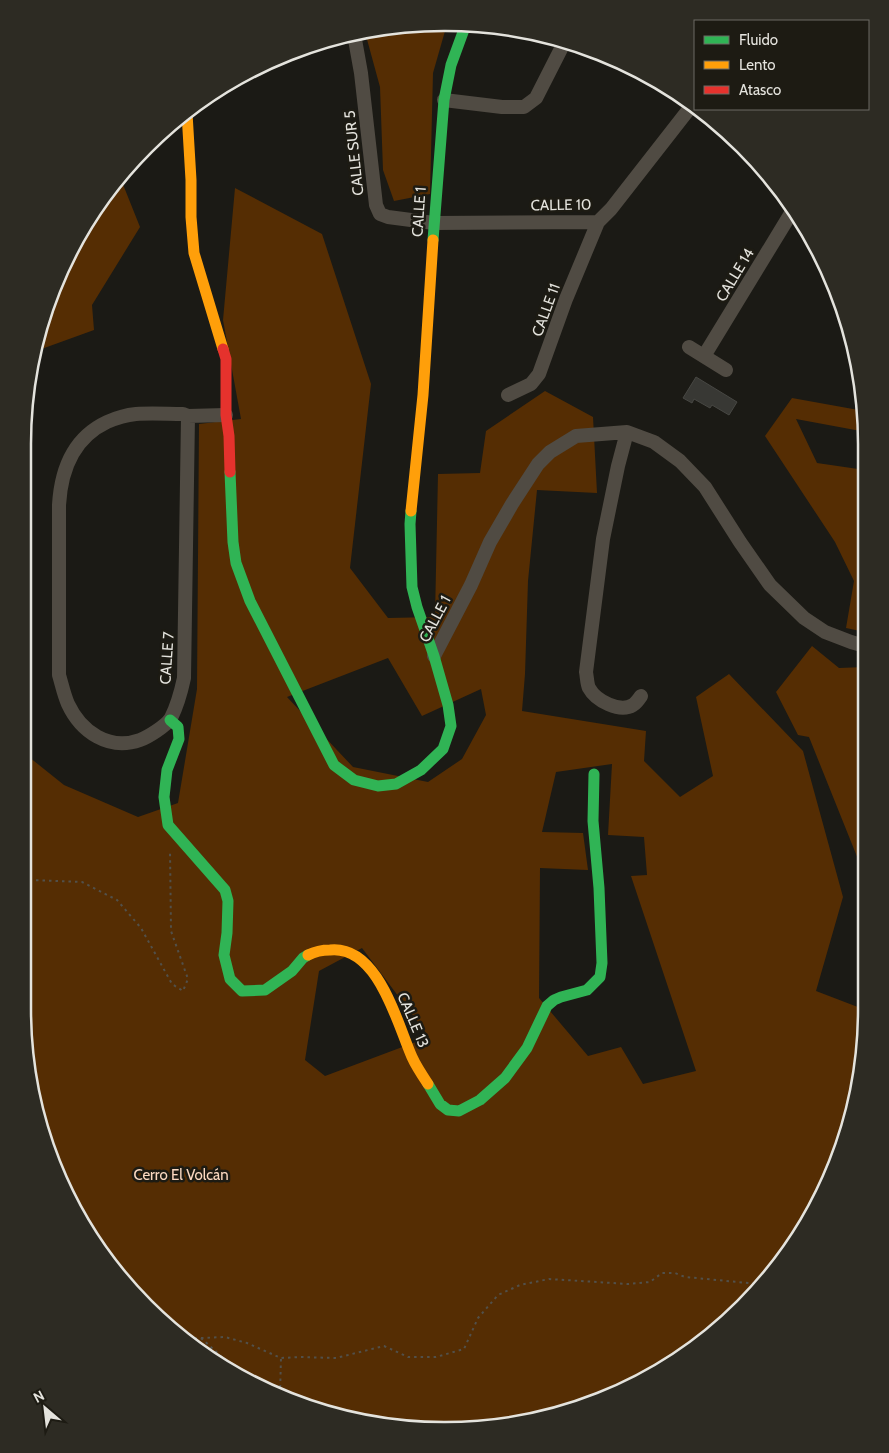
<svg xmlns="http://www.w3.org/2000/svg" width="889" height="1453" font-family="Cabin,sans-serif">
  <style>
    .green { fill: #552d03; fill-rule: evenodd }
    .building { fill: #383834; stroke: #474743 }
    .lines { fill: none; stroke-linecap: round; stroke-linejoin: round }
    .path { stroke: #52504a; stroke-width: 2; stroke-dasharray: 2.5 4; stroke-linecap: butt }
    .street { stroke: #504b43; stroke-width: 14 }
    .fast { stroke: #30b455; stroke-width: 11 }
    .slow { stroke: #ff9f0a; stroke-width: 11 }
    .jam { stroke: #e5322d; stroke-width: 11 }
    .labels { text-anchor: middle; dominant-baseline: central; stroke-width: 5; stroke-linejoin: round; paint-order: stroke }
    .street-label { font-size: 15px; fill: #e4e3dd; stroke: #1d1b13 }
    .park-label { font-size: 15px; fill: #fbd9c1; stroke: #1d1b13 }
    .rim { fill: none; stroke: #e4e3dd; stroke-width: 2.5 }
  </style>
  <rect width="100%" height="100%" fill="#1b1a15"/>
  <path class="green" d="M447,24L433,73L430,194L394,201L383,170L380,87L365,32L389,26Z
    M120,177L140,227L92,305L94,330L36,351L55,283L110,188Z
    M235,188L322,234L371,384L350,568L388,618L435,617L438,474L480,473L486,431L545,391L593,417L597,493L537,490L528,581L525,674L522,711L646,731L644,761L680,797L713,776L696,697L729,674L803,751L843,897L816,991L863,1009V1063L834,1170L779,1265L679,1359L580,1408L444,1430L309,1408L210,1359L110,1265L45,1144L23,1008L24,753L64,785L138,817L178,803L197,689L199,424L241,419L223,320ZM388,658L422,716L481,689L486,715L462,759L428,782L353,767L287,697ZM612,764L608,835L644,837L647,875L631,876L696,1071L643,1084L621,1047L588,1056L539,998L540,868L588,870L583,833L542,832L556,772ZM362,948L429,1037L325,1076L305,1060L319,971Z
    M792,398L864,411L866,432L796,419L817,463L865,470V632L846,628L854,581L835,542L765,436Z
    M812,646L839,668L865,667L864,874L809,737L798,735L776,692Z"/>
  <path class="building" d="M696,377L737,402L729,415L712,405L710,408L694,399L692,403L683,398Z"/>
  <g class="lines">
    <path class="path" d="M23,880H30L82,882L117,900L141,928L172,984L183,991L188,979L171,931L170,850
      M201,1338L225,1337L247,1343L281,1358L300,1357L336,1358L384,1346L408,1357H436L464,1349L478,1318L498,1295L520,1285L549,1279L628,1284L650,1282L662,1273H675L685,1277L759,1284
      M188,1339L201,1338L234,1368L237,1373
      M280,1394L281,1358"/>
    <path class="street" d="M354,34L361,73L376,205L380,214L388,217L434,223L598,222
      M444,100L502,107H524L536,98L565,41
      M689,347L726,370
      M704,356L793,210
      M508,395L531,384L539,374L566,299L598,222L611,209L693,104
      M188,416L184,678C181,692 177,706 171,718C166,726 148,737 140,740C109,751 81,732 68,704C64,695 62,685 59,675V505C61,470 73,438 107,422C116,418 126,415 136,414C152,413 168,414 183,414L188,416L226,415
      M627,432L618,466L603,539L586,672C587,677 587,684 589,688C596,701 620,713 633,705C636,703 639,699 641,696
      M434,656L471,585L490,542L512,504L538,464L550,452L576,436L627,432L654,442L680,461L705,487L740,542L770,585L804,618L825,632L851,642L865,646"/>
    <path class="fast" d="M433,240L444,100L451,65L466,24
      M230,472L233,542L236,563L250,601L334,765L354,780L378,786L396,784L421,770L443,749L451,726L448,705L434,656L417,607L412,587L410,524L411,511
      M170,720L178,727L179,739L167,770L164,797L168,825L225,890L228,901L227,933L224,955L230,979L242,991L265,990L292,971L303,958L308,955
      M428,1084L440,1104L448,1110L459,1111L480,1100L505,1078L527,1048L547,1006L554,1000L561,997L587,990L600,977L602,963L599,888L593,821L594,774"/>
    <path class="slow" d="M187,113L191,180V217L194,253L223,349
      M411,511L423,395L433,240
      M308,955C316,951 322,950 330,950C378,945 397,1023 412,1057C416,1066 422,1075 428,1084"/>
    <path class="jam" d="M223,349L226,359V415L229,436L230,472"/>
  </g>
  <g class="labels">
    <g class="street-label">
      <text transform="translate(354 153) rotate(-96)">CALLE SUR 5</text>
      <text transform="translate(561 205) rotate(-1)">CALLE 10</text>
      <text transform="translate(419 212) rotate(-86)">CALLE 1</text>
      <text transform="translate(735 275) rotate(-59)">CALLE 14</text>
      <text transform="translate(546 310) rotate(-70)">CALLE 11</text>
      <text transform="translate(435 619) rotate(-62)">CALLE 1</text>
      <text transform="translate(167 658) rotate(-86)">CALLE 7</text>
      <text transform="translate(413 1020) rotate(67)">CALLE 13</text>
    </g>
    <g class="park-label">
      <text x="181" y="1175">Cerro El Volcán</text>
    </g>
  </g>
  <path d="M0 0H889V1453H0ZM444 31H445A413 413 0 0 1 858 444V1009A413 413 0 0 1 445 1422H444A413 413 0 0 1 31 1009V444A413 413 0 0 1 444 31Z" fill="#2d2b23" fill-rule="evenodd"/>
  <path class="rim" d="M444 31H445A413 413 0 0 1 858 444V1009A413 413 0 0 1 445 1422H444A413 413 0 0 1 31 1009V444A413 413 0 0 1 444 31Z"/>
  <rect x="694" y="20" width="175" height="90" fill="#1d1b13" stroke="#6d6b64"/>
  <rect x="704" y="36" width="25" height="8" fill="#30b455" stroke="#6d6b64"/>
  <text x="739" y="45" font-size="15" fill="#e4e3dd">Fluido</text>
  <rect x="704" y="61" width="25" height="8" fill="#ff9f0a" stroke="#6d6b64"/>
  <text x="739" y="70" font-size="15" fill="#e4e3dd">Lento</text>
  <rect x="704" y="86" width="25" height="8" fill="#e5322d" stroke="#6d6b64"/>
  <text x="739" y="95" font-size="15" fill="#e4e3dd">Atasco</text>
  <g transform="translate(45 1408) rotate(332)" stroke="#1d1b13" stroke-width="4" paint-order="stroke">
  <path d="M0-4L9 19L0 12L-9 19Z" fill="#e4e3dd"/>
  <text y="-8" font-size="14" font-weight="bold" text-anchor="middle" fill="#e4e3dd">N</text>
  </g>
</svg>
